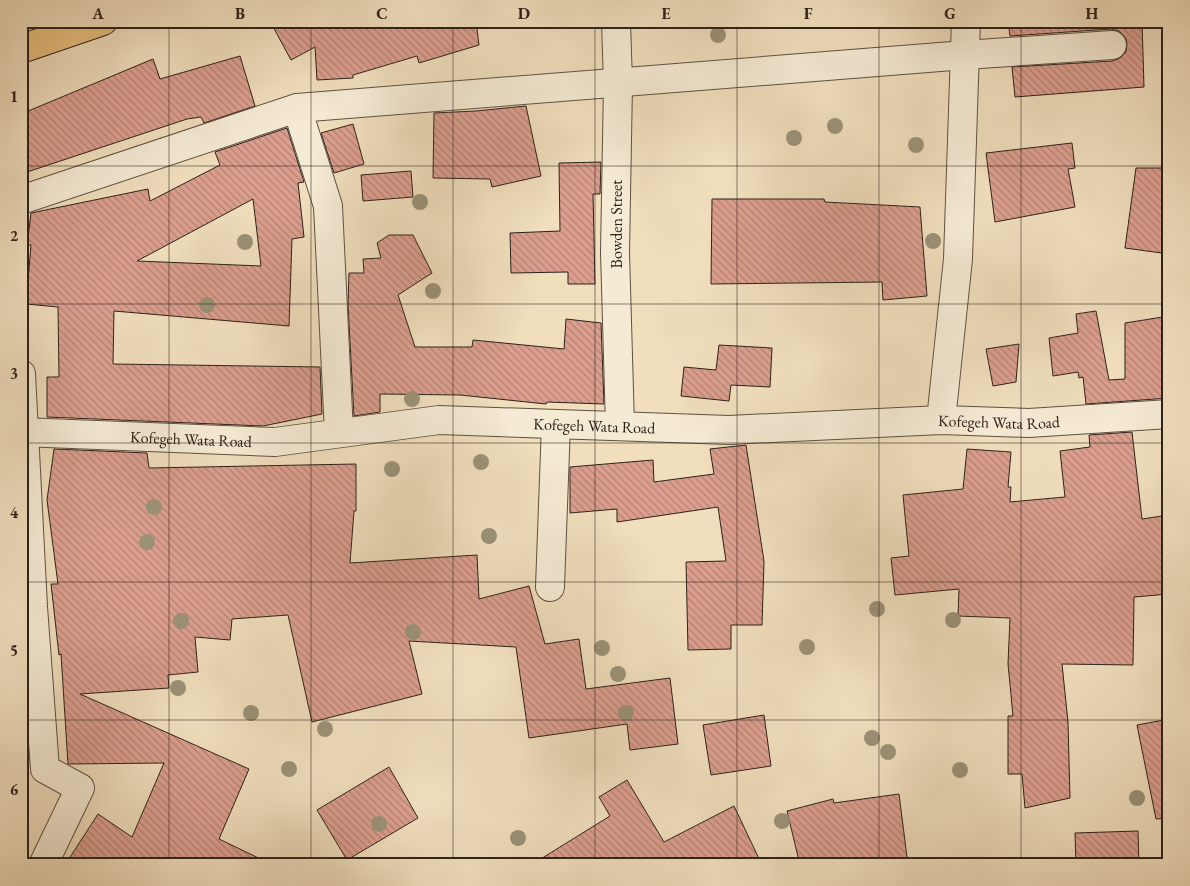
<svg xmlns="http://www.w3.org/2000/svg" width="1190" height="886" font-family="'EB Garamond',serif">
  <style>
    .building { fill: url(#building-back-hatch); stroke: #2d221a; fill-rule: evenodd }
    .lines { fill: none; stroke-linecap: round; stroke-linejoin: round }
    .minor-casing { stroke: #5e5143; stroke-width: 30 }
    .trunk-casing { stroke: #2d221a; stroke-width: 30 }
    .minor { stroke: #f5ead4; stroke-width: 28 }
    .trunk { stroke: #e8bf7e; stroke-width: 28 }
    .tree { fill: #9b9177 }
    .grid { fill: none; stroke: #2d221a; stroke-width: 1; stroke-opacity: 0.55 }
    .labels { text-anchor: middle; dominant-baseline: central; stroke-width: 4.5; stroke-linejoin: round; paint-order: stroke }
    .street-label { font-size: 16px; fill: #2d221a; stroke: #f5ead4 }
    .neatline { fill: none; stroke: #2d221a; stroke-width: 2 }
    .grid-label { font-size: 16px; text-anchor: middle; font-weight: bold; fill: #2d221a }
  </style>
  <defs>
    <pattern id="building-back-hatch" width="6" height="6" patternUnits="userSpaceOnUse" patternTransform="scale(1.25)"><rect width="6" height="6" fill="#dc9f8f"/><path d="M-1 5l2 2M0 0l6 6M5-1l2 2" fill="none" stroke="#b38174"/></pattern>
  </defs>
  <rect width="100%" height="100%" fill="#f0debd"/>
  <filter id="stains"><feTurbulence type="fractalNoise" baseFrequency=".004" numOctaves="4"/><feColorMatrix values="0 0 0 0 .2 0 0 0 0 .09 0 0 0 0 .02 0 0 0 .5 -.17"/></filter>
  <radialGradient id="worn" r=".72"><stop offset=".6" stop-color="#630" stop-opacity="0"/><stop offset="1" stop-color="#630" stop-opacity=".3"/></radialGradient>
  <path class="building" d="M270,21H476L479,45L419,63L417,56L353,75V78L317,80L315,47L291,60Z
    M1008,21H1142L1144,87L1015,97L1012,67L1113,61L1120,58L1126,52L1127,43L1125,37L1119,31L1111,29L1010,36Z
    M240,56L255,106L204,123L201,117L187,119L21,174V114L153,59L160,79Z
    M526,106L541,176L492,187L490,179L433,178L434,113L476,111Z
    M353,124L364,164L334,173L321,133Z
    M287,128L304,182L298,183L304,237L292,239L289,326L114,311L113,364L320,367L322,414L263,426L47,417V377H59L58,307L26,304L31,245H27L31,213L148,189L150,201L220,165L215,152ZM253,199L261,266L137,261Z
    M1072,143L1075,168L1068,169L1075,207L995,222L986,153Z
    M601,162L600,194H593L595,284H568V272L511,273L510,233L560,231L559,163Z
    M1136,168H1169V254L1125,248Z
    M411,171L413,197L363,201L361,175Z
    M712,199H824L825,202L920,207L927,296L883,300L882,282L711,284Z
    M389,235H413L432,273L398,295L415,347H472L473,340L564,349L566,319L601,323L604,404L547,402L546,404L460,395L380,394V412L354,416L348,305L349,273H364L363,259L381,258L377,243Z
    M1096,311L1109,380L1125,379V323L1169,316V398L1086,404L1083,377L1079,378L1078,372L1053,376L1049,338L1078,333L1076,314Z
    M1019,344L1016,382L993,386L986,349Z
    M719,345L772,348L770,387L731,385L729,401L681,396L684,367L716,370Z
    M1132,432L1142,519L1169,515V594L1134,597L1133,665L1062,664L1068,722L1070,798L1025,808L1022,774H1008V716H1013L1008,664L1010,618L958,616L959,589L895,595L891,558L909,556L903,495L963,489L967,449L1011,452L1008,487H1011L1010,502L1065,497L1060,451L1090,447L1089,435Z
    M746,445L764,561L762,625H731V649L688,650L686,562L726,561L718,507L617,522V509L570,513V467L653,460L654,482L714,474L710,449Z
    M54,449L147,453L149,468L356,464V511H354L350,563L477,555L479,599L529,586L545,644L579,639L586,689L670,678L678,744L630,750L627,724L529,738L516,647L409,641L422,694L312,722L288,615L232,619L230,640L195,637L198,672L168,675L169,688L80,694L249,769L219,839L273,865H65L98,814L132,837L164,763L68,764L61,654L59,655L51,584H58L47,500Z
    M764,715L771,766L711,775L703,725Z
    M1169,719V818L1156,819L1137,725Z
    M389,767L418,818L347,860L317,810Z
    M627,780L664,842L734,806L762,865H531L610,816L599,797Z
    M899,794L908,865H800L787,811L833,799L834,803Z
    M1138,831L1139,865H1076L1075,833Z"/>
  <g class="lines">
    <defs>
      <g id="minor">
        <path d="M616,21L618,84L615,252L620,426"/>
        <path d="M297,108L328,206L339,433"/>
        <path d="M21,200L297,108L965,55L1112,45"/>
        <path d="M21,374L33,607L45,769L80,788L43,865"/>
        <path d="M941,420L958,259L966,21"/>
        <path id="s1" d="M21,432L275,442L439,420L729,430L941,420L1029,423L1169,414"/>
        <path d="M550,587L556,424"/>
      </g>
      <path id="trunk" d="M21,49L103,21"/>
    </defs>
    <use href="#minor" class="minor-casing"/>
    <use href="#trunk" class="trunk-casing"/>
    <use href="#minor" class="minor"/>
    <use href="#trunk" class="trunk"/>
  </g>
  <g class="tree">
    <circle cx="718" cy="35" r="8"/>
    <circle cx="835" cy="126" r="8"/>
    <circle cx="794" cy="138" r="8"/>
    <circle cx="916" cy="145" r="8"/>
    <circle cx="420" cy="202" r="8"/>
    <circle cx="933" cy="241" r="8"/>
    <circle cx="245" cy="242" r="8"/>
    <circle cx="433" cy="291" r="8"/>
    <circle cx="207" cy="305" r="8"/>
    <circle cx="412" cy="399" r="8"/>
    <circle cx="481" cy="462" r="8"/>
    <circle cx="392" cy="469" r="8"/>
    <circle cx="154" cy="507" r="8"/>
    <circle cx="489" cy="536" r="8"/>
    <circle cx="147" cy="542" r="8"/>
    <circle cx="877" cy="609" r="8"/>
    <circle cx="953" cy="620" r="8"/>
    <circle cx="181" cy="621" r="8"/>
    <circle cx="413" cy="632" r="8"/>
    <circle cx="807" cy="647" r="8"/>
    <circle cx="602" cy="648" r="8"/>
    <circle cx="618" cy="674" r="8"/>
    <circle cx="178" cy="688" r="8"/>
    <circle cx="251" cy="713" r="8"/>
    <circle cx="626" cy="713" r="8"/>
    <circle cx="325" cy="729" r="8"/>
    <circle cx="872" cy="738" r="8"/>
    <circle cx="888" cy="752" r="8"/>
    <circle cx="289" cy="769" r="8"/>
    <circle cx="960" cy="770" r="8"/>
    <circle cx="1137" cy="798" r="8"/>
    <circle cx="782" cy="821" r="8"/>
    <circle cx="379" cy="824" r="8"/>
    <circle cx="518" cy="838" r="8"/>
  </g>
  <path class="grid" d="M169,21V865M311,21V865M453,21V865M595,21V865M737,21V865M879,21V865M1021,21V865M21,166H1169M21,304H1169M21,443H1169M21,582H1169M21,720H1169"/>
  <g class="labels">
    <g class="street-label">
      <text transform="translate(616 224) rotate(-90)">Bowden Street</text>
      <text stroke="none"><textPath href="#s1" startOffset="980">Kofegeh Wata Road</textPath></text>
      <text stroke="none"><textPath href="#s1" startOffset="575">Kofegeh Wata Road</textPath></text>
      <text stroke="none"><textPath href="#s1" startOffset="170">Kofegeh Wata Road</textPath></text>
    </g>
  </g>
  <rect width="1190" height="886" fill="none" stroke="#f0debd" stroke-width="55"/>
  <rect x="28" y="28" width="1134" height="830" class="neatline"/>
  <g class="grid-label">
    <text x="98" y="19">A</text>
    <text x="240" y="19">B</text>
    <text x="382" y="19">C</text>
    <text x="524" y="19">D</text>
    <text x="666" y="19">E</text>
    <text x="808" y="19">F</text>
    <text x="950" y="19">G</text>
    <text x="1092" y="19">H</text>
    <text x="14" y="102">1</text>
    <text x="14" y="241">2</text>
    <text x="14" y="379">3</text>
    <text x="14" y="518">4</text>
    <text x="14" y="656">5</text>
    <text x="14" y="795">6</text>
  </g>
  <rect width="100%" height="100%" filter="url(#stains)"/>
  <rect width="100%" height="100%" fill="url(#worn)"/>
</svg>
